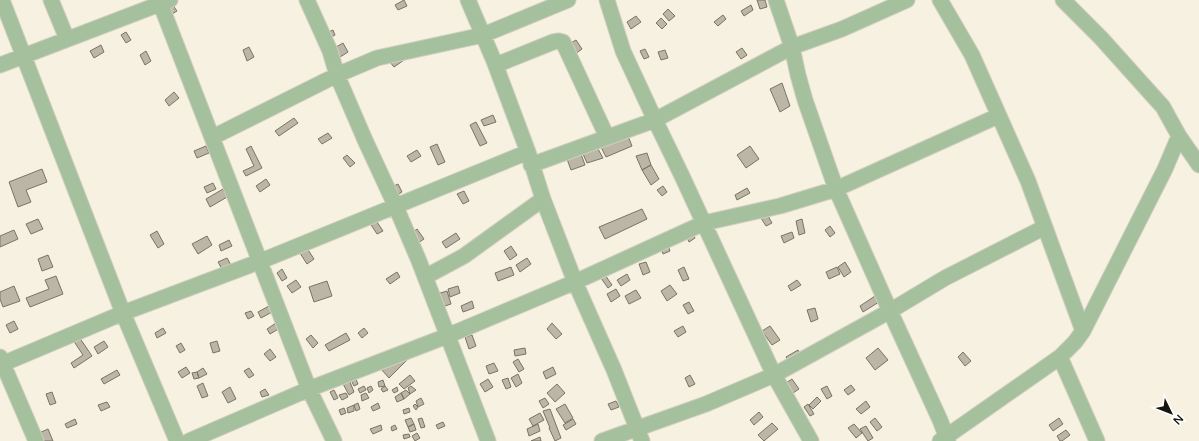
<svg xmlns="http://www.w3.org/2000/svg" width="1199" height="441" font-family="'Varela Round',sans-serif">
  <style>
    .building { fill: #bcb6a6; stroke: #7a7466 }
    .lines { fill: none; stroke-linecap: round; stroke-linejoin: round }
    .minor-casing { stroke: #d3cebf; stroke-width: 17 }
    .minor { stroke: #a4c09d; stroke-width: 15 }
  </style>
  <rect width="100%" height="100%" fill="#f7f1e1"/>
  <path class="building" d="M404,0L407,6L398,10L395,5Z
    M757,0H765L767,7L760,9Z
    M172,4L177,11L172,14L167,7Z
    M751,5L753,10L744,16L741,11Z
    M668,9L675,16L669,21L663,14Z
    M723,15L726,19L718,26L714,22Z
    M636,16L641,22L631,29L627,22Z
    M661,18L667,24L662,29L656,23Z
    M333,30L335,35L327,39L324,34Z
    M126,32L131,40L126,43L121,35Z
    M576,40L582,49L575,54L569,44Z
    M343,43L348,52L337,59L331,50Z
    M101,45L104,52L94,58L90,51Z
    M249,47L254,57L247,61L243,50Z
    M742,48L747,55L741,59L736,52Z
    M645,49L649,57L644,59L640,51Z
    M665,50L668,58L661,60L658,52Z
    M146,51L151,61L145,65L140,55Z
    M401,55L404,60L394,67L390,62Z
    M782,83L790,106L780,112L770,89Z
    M174,92L179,98L169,106L165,100Z
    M493,115L496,122L484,126L481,120Z
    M294,118L298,123L279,136L275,131Z
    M476,122L487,143L480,146L470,125Z
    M328,133L332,138L322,144L318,139Z
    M628,136L632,146L606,157L601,147Z
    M437,144L445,162L438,165L430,147Z
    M206,146L209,153L197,158L194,151Z
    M251,146L262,168L246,176L243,171L254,166L246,149Z
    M750,146L759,159L746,168L737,155Z
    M598,149L603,158L587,163L583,154Z
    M417,150L421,156L411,162L407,156Z
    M647,153L651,165L642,170L636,156Z
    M581,154L585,165L571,170L567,159Z
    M347,155L355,163L350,167L343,158Z
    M651,165L659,179L651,185L642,170Z
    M42,169L47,182L26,190L31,202L18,207L9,182Z
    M266,179L270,185L260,192L256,186Z
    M213,183L216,189L207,193L204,187Z
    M398,184L402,192L399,194L394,186Z
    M663,186L667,192L662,196L657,190Z
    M747,188L750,193L737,200L735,195Z
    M223,189L227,197L210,207L206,199Z
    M464,191L469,201L463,204L457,194Z
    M642,209L647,219L605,239L599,227Z
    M767,214L772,223L766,226L761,218Z
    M38,219L43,229L31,234L26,224Z
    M802,219L805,233L799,235L796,221Z
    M368,220L377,222L383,231L377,234Z
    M830,226L835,233L830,237L825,230Z
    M690,228L695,238L689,242L684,231Z
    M417,229L424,239L418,243L412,233Z
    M14,230L18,239L0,247V236Z
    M157,231L164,244L158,248L150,235Z
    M792,232L794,238L784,243L781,236Z
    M456,233L460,239L446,248L442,242Z
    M207,236L212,245L198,254L192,244Z
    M229,240L232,246L221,251L219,245Z
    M667,242L670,251L663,254L660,245Z
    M305,245L314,259L307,264L298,250Z
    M511,246L517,255L510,260L504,251Z
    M48,255L53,267L42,271L38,259Z
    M227,258L231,265L222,269L218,262Z
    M527,258L531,264L520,272L516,265Z
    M646,262L650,272L643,275L639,264Z
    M845,262L851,272L844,277L838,267Z
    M511,267L514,275L498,281L495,273Z
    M684,267L689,279L683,281L678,270Z
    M837,267L840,274L829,279L826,272Z
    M282,269L287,278L282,281L277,273Z
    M397,272L400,277L390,284L386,279Z
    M627,274L630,280L621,286L617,280Z
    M605,275L612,285L608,288L601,278Z
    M56,276L63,294L30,307L26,298L49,289L45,280Z
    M296,280L301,287L292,293L287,286Z
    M797,280L801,285L791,291L788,286Z
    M327,281L332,296L314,302L309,287Z
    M670,285L677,294L667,301L661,291Z
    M14,286L20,301L3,307L0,299V292Z
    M458,286L460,293L450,297L448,289Z
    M616,289L620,296L611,302L607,294Z
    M636,290L641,298L629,304L625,296Z
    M447,291L451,304L442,307L437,294Z
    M875,296L879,302L863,312L860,306Z
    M472,301L474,308L463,312L461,306Z
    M689,302L694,311L688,314L683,305Z
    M269,306L272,312L261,318L258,312Z
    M815,308L818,319L811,322L807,310Z
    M251,311L254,316L248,319L245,313Z
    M14,321L18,329L10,333L6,325Z
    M276,323L280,328L270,334L267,329Z
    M552,323L562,334L556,339L547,329Z
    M683,326L686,332L678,337L674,331Z
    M770,326L780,340L772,345L762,331Z
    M163,328L166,333L157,338L155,333Z
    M364,328L368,333L362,338L358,333Z
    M346,333L350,340L329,351L325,345Z
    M77,334L92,356L74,368L71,363L83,355L71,337Z
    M311,335L318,343L313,348L306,339Z
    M472,335L476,346L469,349L465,337Z
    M104,341L108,347L98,354L94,347Z
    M217,341L220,351L213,353L210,343Z
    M181,343L185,350L180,353L176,346Z
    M525,348L526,354L515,356L514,350Z
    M878,348L888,360L875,370L866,358Z
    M270,349L276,357L270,361L264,354Z
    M401,350L409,358L389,378L381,369Z
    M798,350L801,357L790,363L786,357Z
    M963,352L971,361L965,366L958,357Z
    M518,359L524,369L519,372L513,362Z
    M494,363L498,371L489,374L486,366Z
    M186,367L190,373L182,378L178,372Z
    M553,367L556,374L546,379L543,372Z
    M203,368L207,374L199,378L197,372Z
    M249,368L254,375L249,378L244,371Z
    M117,370L120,375L104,384L101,379Z
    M197,372L199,378L194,379L192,373Z
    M518,374L522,383L516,387L511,378Z
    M354,375L358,384L354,386L349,376Z
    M410,375L415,381L404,389L399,384Z
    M690,375L695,384L689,387L685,378Z
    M348,377L354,392L349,395L341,380Z
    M508,378L511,387L506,389L502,380Z
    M488,379L493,387L485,392L480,384Z
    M792,379L799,389L793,393L786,383Z
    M383,380L385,386L379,387L378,382Z
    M203,383L208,396L202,398L197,386Z
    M557,384L565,393L555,402L547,393Z
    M851,385L855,390L848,395L844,390Z
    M364,386L366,390L360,393L358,389Z
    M371,386L373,390L369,393L367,388Z
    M385,386L388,390L383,392L381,389Z
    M411,386L416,390L410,394L408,388Z
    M827,386L832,396L827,399L821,389Z
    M230,387L236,399L228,403L222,392Z
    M397,387L398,391L394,393L392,390Z
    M265,389L269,395L262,397L260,392Z
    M334,390L338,398L334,400L330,392Z
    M406,390L410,394L404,399L401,393Z
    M52,392L56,403L50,405L46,394Z
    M346,393L348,397L342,400L339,395Z
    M366,393L369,398L362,401L361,395Z
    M401,393L404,399L397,402L395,397Z
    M817,397L821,401L813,409L809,405Z
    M421,398L424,404L418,407L416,401Z
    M545,398L549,404L543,408L539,401Z
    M616,401L619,407L611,410L608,404Z
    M866,401L870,407L861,414L856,409Z
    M107,402L110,407L101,411L98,405Z
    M358,403L360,409L356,411L354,405Z
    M378,403L380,408L373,411L371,407Z
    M415,404L418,407L416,410L413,406Z
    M565,404L573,418L565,423L556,409Z
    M808,404L814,414L810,416L804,407Z
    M354,405V411L348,413L347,408Z
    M344,408L346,413L341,415L339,410Z
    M409,408L410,412L404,414L403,410Z
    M550,409L561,438L555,441L549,428H550L543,411Z
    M759,412L763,417L754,425L750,420Z
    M540,413L544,420L533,426L529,419Z
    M411,418L414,424L408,427L405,420Z
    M422,418L425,427L421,428L418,419Z
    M875,418L882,427L877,431L870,422Z
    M1059,418L1063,424L1053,431L1049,425Z
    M75,419L77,424L67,428L65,424Z
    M573,419L576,424L566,430L563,425Z
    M443,422L445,426L438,429L436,425Z
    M772,423L778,429L764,441L758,435Z
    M414,424L416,430L410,432L408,427Z
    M538,424L540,431L529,436L527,429Z
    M854,424L862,433L856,438L848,428Z
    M381,425L382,430L373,434L370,429Z
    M395,425L397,429L392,431L391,427Z
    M866,426L873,438L868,441L860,429Z
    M48,429L53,441H43L39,433Z
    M1066,430L1070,435L1062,441H1060L1057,436Z
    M417,433L420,438L415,441L412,436Z
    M409,434L410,437L404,439L403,435Z
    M540,437L541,441H531Z"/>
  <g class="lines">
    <defs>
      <path id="minor" d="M2,0L123,313L177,441
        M51,0L67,39
        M159,0L309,389L334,441
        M307,0L330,51L337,75L365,140L396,207L419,261L488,441
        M468,0L494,61L528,152L543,199L575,282L614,370L642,441
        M607,0L623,51L655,120L682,176L774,375L811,441
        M776,0L792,47L798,75L805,100L836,189L890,311L940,420L948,441
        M940,0L972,55L1028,181L1083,331
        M1063,0L1101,38L1163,107L1179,136L1199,165
        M0,65L170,0
        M496,65L553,42L559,41L563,42L607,137
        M213,137L337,75L377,58L483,35L568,0
        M531,165L655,120L792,47L842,29L907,0
        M425,277L464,256L543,199
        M0,357L36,441
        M1060,357L1097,441
        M0,365L123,313L261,261L528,152
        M189,441L309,389L447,336L575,282L704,223L780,206L836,189L998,116
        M602,441L706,404L774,375L890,311L945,278L1045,227
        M940,441L1060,357L1075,342L1083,331L1165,169L1179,136"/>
    </defs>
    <use href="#minor" class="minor-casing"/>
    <use href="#minor" class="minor"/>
  </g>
  <g transform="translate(1171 413) rotate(133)" stroke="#ffffff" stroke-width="3" paint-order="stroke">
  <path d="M0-3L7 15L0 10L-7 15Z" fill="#17140f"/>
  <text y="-6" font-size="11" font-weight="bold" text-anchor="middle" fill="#17140f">N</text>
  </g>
</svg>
